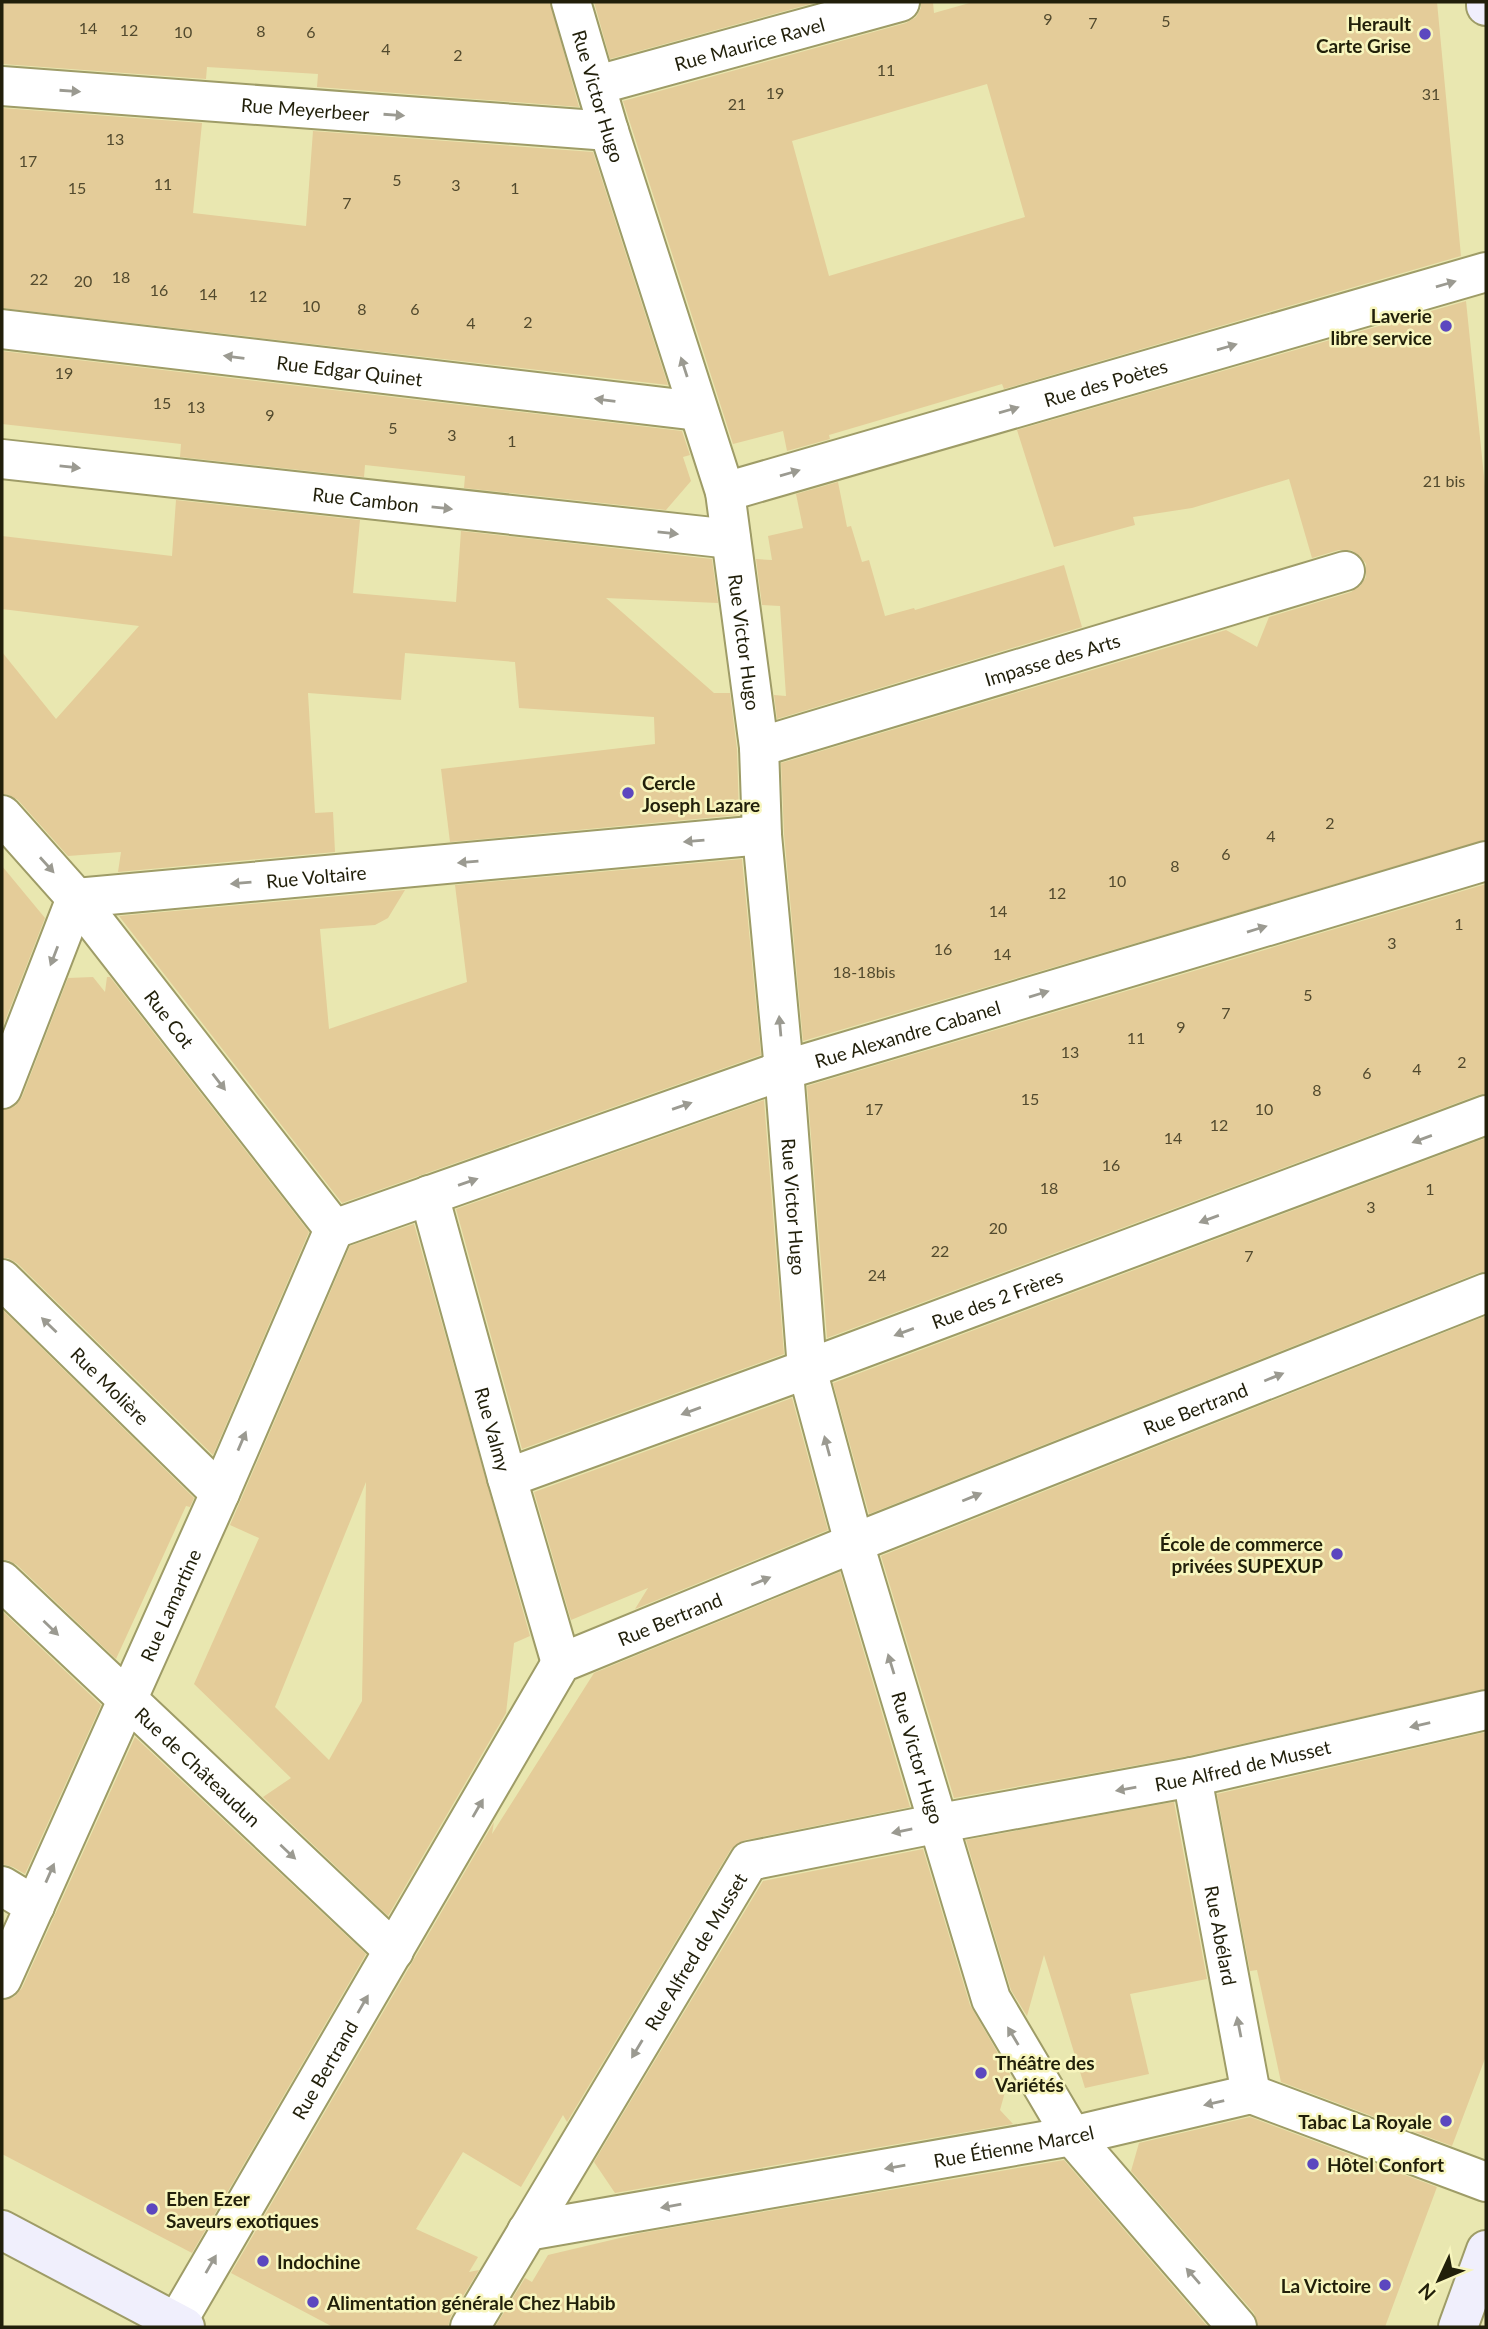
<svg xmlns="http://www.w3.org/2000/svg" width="1488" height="2329" font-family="Lato,sans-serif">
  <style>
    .building { fill: #e4cc99; fill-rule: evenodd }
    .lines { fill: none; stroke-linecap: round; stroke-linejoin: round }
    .street-casing { stroke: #9e9c67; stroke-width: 42 }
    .secondary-casing { stroke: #9e9c67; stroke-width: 42 }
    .street { stroke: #fff; stroke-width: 38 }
    .secondary { stroke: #f0effc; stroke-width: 38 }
    .oneway { fill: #9b9a91 }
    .poi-dot { fill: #5c47bf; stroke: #f7f5bd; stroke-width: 2.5 }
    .labels { text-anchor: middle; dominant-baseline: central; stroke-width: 5; stroke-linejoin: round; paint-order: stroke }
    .number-label { font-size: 16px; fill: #524a2e }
    .poi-label { font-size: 19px; font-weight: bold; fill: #211f0a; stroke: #f7f5bd; text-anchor: start }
    .street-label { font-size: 19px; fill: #211f0a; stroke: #f7f5bd }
  </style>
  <rect width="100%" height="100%" fill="#e9e7b0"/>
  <path class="building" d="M2,2H550L579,107L317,87L318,74L207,67L206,79L2,64Z
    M594,2H818L610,59Z
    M921,2H933L934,13L973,2H1437L1461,256L1004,389L1002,384L829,435L830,439L787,451L783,431L733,444L623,101L906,23L916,17L921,8ZM987,84L1025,217L829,276L792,141Z
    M2,108L202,123L193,213L306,226L313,131L593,152L668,385L2,308Z
    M1466,301L1486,496V840L803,1041L784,834L781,763L1226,630L1257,647L1269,617L1351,592L1360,586L1366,577V564L1360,556L1351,550H1339L1312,558L1289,479L1192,508L1133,517L1135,525L1054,547L1017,430Z
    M2,351L682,431L690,455L683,457L691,481L666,510L464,488L465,476L365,465L364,477L180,457L181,444L2,424Z
    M838,482L847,527L851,526L862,562L869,560L885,616L914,608L915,610L1064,565L1082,627L777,719L774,695L786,696L780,606L762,605L756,559L772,560L768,536L803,528L796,494Z
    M176,500L360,520L353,593L456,602L461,531L712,559L718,603L606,598L714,693H730L737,749L739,815L450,842L441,769L655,744L654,717L519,708L515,662L405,653L401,700L308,693L315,813L333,812L335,852L118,872L121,852L68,856L18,800L9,795L2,794V652L56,719L139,626L2,609V536L172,556Z
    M742,859L761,1055L342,1203L119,916L405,890L388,918L375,925L320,929L329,1029L467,982L455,885Z
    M2,866L45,918L2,1029Z
    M1486,884V1094L1478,1095L827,1338L807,1086Z
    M93,977L105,992L107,977H110L309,1232L213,1455L17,1263L8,1258H2V1110L15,1106L22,1097L68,978Z
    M764,1100L784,1354L522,1449L456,1209Z
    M1486,1138V1272L1478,1273L869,1514L833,1383Z
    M414,1224L530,1636L514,1643L506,1713L388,1916L263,1797L291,1778L194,1684L259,1538L230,1525L350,1246ZM366,1482L362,1701L329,1760L275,1707Z
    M2,1309L194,1498L190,1507L186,1506L116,1659L17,1565L8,1560H2Z
    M1486,1316V1689L1188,1756L954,1798L881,1556Z
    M792,1398L828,1530L635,1609L648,1588L571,1620L534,1492Z
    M840,1572L910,1807L745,1840L731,1849L567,2122L563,2115L521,2187L463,2152L416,2229L478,2257L469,2272L479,2270L451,2316L448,2327H333L231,2273L494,1822L492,1834L594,1673Z
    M2,1611L101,1705L25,1874L13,1867L2,1864Z
    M1486,1732V2056L1452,2146L1281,2082L1257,1970L1250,1971L1217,1794Z
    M135,1737L366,1954L192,2253L2,2154V2000L14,1997L22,1988Z
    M1174,1802L1207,1979L1130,1994L1149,2074L1085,2088L1044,1955L1027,2016L1011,1990L966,1840Z
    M923,1849L970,2005L1010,2074L1000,2110L1013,2124L615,2193L594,2162L763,1881Z
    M1250,2117L1437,2187L1385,2327H1258L1254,2313L1131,2171L1139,2143Z
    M1064,2160L1208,2327H495L525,2278L532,2282L548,2255L641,2233Z"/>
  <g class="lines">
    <defs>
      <g id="street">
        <path id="s1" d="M571,2L609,131L725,492L759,747L762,835L784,1070L807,1369L854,1543L991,1999L1072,2136L1237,2327"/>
        <path id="s2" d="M597,85L900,2"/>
        <path id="s3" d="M2,86L609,131"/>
        <path id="s4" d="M2,329L698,411"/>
        <path id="s5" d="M2,459L731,539"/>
        <path id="s6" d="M725,492L1486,272"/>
        <path id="s7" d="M759,747L1345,571"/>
        <path id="s8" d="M2,815L76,898L334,1229"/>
        <path id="s9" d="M2,1089L76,898L762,835"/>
        <path id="s10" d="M429,1195L507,1478L561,1663"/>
        <path id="s11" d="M334,1229L784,1070L1486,861"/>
        <path id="s12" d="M2,1279L220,1493"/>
        <path id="s13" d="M507,1478L807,1369L1486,1115"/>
        <path id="s14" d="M2,1581L394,1951"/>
        <path id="s15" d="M1192,1777L1251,2094"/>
        <path d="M2,1886L35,1906"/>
        <path id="s16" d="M2,1979L220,1493L334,1229"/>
        <path id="s17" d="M527,2231L1072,2136L1251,2094L1486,2182"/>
        <path id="s18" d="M174,2327L561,1663L854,1543L1486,1293"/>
        <path id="s19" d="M470,2327L749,1861L940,1823L1192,1777L1486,1710"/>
      </g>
      <path id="secondary" d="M1486,2V6
        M2,2230L185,2327
        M1458,2327L1486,2250"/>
    </defs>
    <use href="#street" class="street-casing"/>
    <use href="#secondary" class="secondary-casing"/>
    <use href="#street" class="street"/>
    <use href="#secondary" class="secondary"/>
  </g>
  <defs><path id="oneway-solid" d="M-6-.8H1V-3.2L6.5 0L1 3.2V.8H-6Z" transform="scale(1.75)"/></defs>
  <g class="oneway">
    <use href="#oneway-solid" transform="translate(70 91) rotate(4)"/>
    <use href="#oneway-solid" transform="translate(394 115) rotate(4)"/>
    <use href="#oneway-solid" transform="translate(1446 284) rotate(-16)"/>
    <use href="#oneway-solid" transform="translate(1227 347) rotate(-16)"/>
    <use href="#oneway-solid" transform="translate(234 357) rotate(-173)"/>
    <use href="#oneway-solid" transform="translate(684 367) rotate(-108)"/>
    <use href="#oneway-solid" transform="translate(605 400) rotate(-173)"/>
    <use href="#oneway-solid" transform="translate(1009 410) rotate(-16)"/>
    <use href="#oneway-solid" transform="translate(70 467) rotate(6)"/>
    <use href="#oneway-solid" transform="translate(790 473) rotate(-16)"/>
    <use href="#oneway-solid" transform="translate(442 508) rotate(6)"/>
    <use href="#oneway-solid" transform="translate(668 533) rotate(6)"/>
    <use href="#oneway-solid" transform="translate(694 841) rotate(175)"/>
    <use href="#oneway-solid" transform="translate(468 862) rotate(175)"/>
    <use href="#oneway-solid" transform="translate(47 865) rotate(48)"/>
    <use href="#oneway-solid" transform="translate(241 883) rotate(175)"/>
    <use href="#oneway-solid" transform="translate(1257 929) rotate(-17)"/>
    <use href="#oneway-solid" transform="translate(54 956) rotate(111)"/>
    <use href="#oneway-solid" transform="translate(1039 994) rotate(-17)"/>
    <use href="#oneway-solid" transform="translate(780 1026) rotate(-95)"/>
    <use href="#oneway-solid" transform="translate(219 1082) rotate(52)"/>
    <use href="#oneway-solid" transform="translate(682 1106) rotate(-19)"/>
    <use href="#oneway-solid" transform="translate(1422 1139) rotate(160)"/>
    <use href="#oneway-solid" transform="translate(468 1182) rotate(-19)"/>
    <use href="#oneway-solid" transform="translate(1209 1219) rotate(160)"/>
    <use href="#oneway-solid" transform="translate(49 1325) rotate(-136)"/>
    <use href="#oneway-solid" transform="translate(904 1332) rotate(160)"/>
    <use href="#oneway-solid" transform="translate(1274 1377) rotate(-22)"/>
    <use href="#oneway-solid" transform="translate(691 1411) rotate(160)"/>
    <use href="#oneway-solid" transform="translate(242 1441) rotate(-67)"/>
    <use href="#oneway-solid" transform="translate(827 1446) rotate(-105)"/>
    <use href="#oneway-solid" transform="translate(972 1497) rotate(-22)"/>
    <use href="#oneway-solid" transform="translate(761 1581) rotate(-22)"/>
    <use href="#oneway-solid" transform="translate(51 1628) rotate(44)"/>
    <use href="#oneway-solid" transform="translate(891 1664) rotate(-107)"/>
    <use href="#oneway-solid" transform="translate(1420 1725) rotate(167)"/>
    <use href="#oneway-solid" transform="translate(1126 1789) rotate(170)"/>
    <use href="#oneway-solid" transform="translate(478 1808) rotate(-60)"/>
    <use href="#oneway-solid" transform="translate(902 1831) rotate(169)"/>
    <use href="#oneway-solid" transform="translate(288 1852) rotate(43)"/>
    <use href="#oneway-solid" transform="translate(50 1873) rotate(-66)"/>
    <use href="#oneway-solid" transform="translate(363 2004) rotate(-60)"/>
    <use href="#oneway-solid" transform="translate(1239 2027) rotate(-101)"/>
    <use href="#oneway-solid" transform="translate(1013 2036) rotate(-121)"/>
    <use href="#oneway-solid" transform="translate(637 2049) rotate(121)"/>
    <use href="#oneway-solid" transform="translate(1214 2103) rotate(167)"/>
    <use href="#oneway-solid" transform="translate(895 2167) rotate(170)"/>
    <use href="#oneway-solid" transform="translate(671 2206) rotate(170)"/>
    <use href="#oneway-solid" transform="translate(211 2264) rotate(-60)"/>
    <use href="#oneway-solid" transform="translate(1193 2276) rotate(-131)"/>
  </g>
  <g class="poi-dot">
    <circle cx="1425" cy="34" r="7"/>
    <circle cx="1446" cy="326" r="7"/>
    <circle cx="628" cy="793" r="7"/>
    <circle cx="1337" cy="1554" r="7"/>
    <circle cx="981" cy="2073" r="7"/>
    <circle cx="1446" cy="2121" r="7"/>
    <circle cx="1313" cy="2164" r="7"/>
    <circle cx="152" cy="2209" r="7"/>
    <circle cx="263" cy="2261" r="7"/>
    <circle cx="1385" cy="2285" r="7"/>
    <circle cx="313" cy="2302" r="7"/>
  </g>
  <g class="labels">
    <g class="number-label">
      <text x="1048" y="18">9</text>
      <text x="1166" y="20">5</text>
      <text x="1093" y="22">7</text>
      <text x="88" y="27">14</text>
      <text x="129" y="29">12</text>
      <text x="261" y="30">8</text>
      <text x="183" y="31">10</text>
      <text x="311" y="31">6</text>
      <text x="386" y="48">4</text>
      <text x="458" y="54">2</text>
      <text x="886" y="69">11</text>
      <text x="775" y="92">19</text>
      <text x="1431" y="93">31</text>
      <text x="737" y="103">21</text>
      <text x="115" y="138">13</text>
      <text x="28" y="160">17</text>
      <text x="397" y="179">5</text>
      <text x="163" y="183">11</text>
      <text x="456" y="184">3</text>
      <text x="77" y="187">15</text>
      <text x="515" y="187">1</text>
      <text x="347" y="202">7</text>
      <text x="121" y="276">18</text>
      <text x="39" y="278">22</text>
      <text x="83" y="280">20</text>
      <text x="159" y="289">16</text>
      <text x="208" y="293">14</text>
      <text x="258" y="295">12</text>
      <text x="311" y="305">10</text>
      <text x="362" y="308">8</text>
      <text x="415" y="308">6</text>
      <text x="528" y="321">2</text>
      <text x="471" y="322">4</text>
      <text x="64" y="372">19</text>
      <text x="162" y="402">15</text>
      <text x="196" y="406">13</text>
      <text x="270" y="414">9</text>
      <text x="393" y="427">5</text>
      <text x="452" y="434">3</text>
      <text x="512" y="440">1</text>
      <text x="1444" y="480">21 bis</text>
      <text x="1330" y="822">2</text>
      <text x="1271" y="835">4</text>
      <text x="1226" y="853">6</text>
      <text x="1175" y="865">8</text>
      <text x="1117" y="880">10</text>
      <text x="1057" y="892">12</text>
      <text x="998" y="910">14</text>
      <text x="1459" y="923">1</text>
      <text x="1392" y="942">3</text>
      <text x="943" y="948">16</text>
      <text x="1002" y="953">14</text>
      <text x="864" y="971">18-18bis</text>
      <text x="1308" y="994">5</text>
      <text x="1226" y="1012">7</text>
      <text x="1181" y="1026">9</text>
      <text x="1136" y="1037">11</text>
      <text x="1070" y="1051">13</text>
      <text x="1462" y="1061">2</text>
      <text x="1417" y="1068">4</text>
      <text x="1367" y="1072">6</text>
      <text x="1317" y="1089">8</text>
      <text x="1030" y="1098">15</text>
      <text x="874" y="1108">17</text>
      <text x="1264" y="1108">10</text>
      <text x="1219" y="1124">12</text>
      <text x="1173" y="1137">14</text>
      <text x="1111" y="1164">16</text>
      <text x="1049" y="1187">18</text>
      <text x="1430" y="1188">1</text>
      <text x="1371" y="1206">3</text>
      <text x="998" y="1227">20</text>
      <text x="940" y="1250">22</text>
      <text x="1249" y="1255">7</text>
      <text x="877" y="1274">24</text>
    </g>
    <g class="poi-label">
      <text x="1411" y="23" text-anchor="end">Herault<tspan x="1411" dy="22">Carte Grise</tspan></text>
      <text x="1432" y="315" text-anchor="end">Laverie<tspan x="1432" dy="22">libre service</tspan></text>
      <text x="642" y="782">Cercle<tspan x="642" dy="22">Joseph Lazare</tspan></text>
      <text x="1323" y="1543" text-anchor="end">École de commerce<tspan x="1323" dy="22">privées SUPEXUP</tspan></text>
      <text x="995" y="2062">Théâtre des<tspan x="995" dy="22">Variétés</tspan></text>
      <text x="1432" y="2121" text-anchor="end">Tabac La Royale</text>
      <text x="1327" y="2164">Hôtel Confort</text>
      <text x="166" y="2198">Eben Ezer<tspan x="166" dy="22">Saveurs exotiques</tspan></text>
      <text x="277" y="2261">Indochine</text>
      <text x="1371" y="2285" text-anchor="end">La Victoire</text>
      <text x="327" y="2302">Alimentation générale Chez Habib</text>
    </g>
    <g class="street-label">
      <text stroke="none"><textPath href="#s2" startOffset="158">Rue Maurice Ravel</textPath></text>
      <text stroke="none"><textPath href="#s1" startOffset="98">Rue Victor Hugo</textPath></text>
      <text stroke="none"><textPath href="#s3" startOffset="304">Rue Meyerbeer</textPath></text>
      <text stroke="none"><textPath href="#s4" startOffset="350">Rue Edgar Quinet</textPath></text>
      <text stroke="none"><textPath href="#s6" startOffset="396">Rue des Poètes</textPath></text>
      <text stroke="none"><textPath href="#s5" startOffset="366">Rue Cambon</textPath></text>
      <text stroke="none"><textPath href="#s1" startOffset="665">Rue Victor Hugo</textPath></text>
      <text stroke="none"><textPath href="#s7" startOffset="306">Impasse des Arts</textPath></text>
      <text stroke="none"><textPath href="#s9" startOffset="446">Rue Voltaire</textPath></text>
      <text stroke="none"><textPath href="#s8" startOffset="264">Rue Cot</textPath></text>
      <text stroke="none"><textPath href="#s11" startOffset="606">Rue Alexandre Cabanel</textPath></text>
      <text stroke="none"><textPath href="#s1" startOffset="1232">Rue Victor Hugo</textPath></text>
      <text stroke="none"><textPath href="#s13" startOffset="522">Rue des 2 Frères</textPath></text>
      <text stroke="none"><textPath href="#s12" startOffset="152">Rue Molière</textPath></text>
      <text stroke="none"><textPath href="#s18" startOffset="1452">Rue Bertrand</textPath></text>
      <text stroke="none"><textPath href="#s10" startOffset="243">Rue Valmy</textPath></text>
      <text stroke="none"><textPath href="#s16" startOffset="410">Rue Lamartine</textPath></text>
      <text stroke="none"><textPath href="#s18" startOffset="886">Rue Bertrand</textPath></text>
      <text stroke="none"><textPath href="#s1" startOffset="1799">Rue Victor Hugo</textPath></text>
      <text stroke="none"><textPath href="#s19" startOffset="1046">Rue Alfred de Musset</textPath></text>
      <text stroke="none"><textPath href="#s14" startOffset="270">Rue de Châteaudun</textPath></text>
      <text stroke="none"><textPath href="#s15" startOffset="161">Rue Abélard</textPath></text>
      <text stroke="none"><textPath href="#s19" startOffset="438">Rue Alfred de Musset</textPath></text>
      <text stroke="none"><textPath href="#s18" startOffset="298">Rue Bertrand</textPath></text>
      <text stroke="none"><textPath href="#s17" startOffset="494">Rue Étienne Marcel</textPath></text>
    </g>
  </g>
  <rect width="1488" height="2329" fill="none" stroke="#211f0a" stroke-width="7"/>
  <g transform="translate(1439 2280) rotate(226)" stroke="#f7f5bd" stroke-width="5" paint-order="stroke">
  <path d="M0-5L12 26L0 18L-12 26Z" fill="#211f0a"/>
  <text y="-10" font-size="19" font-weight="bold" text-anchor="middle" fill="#211f0a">N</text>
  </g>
</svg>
